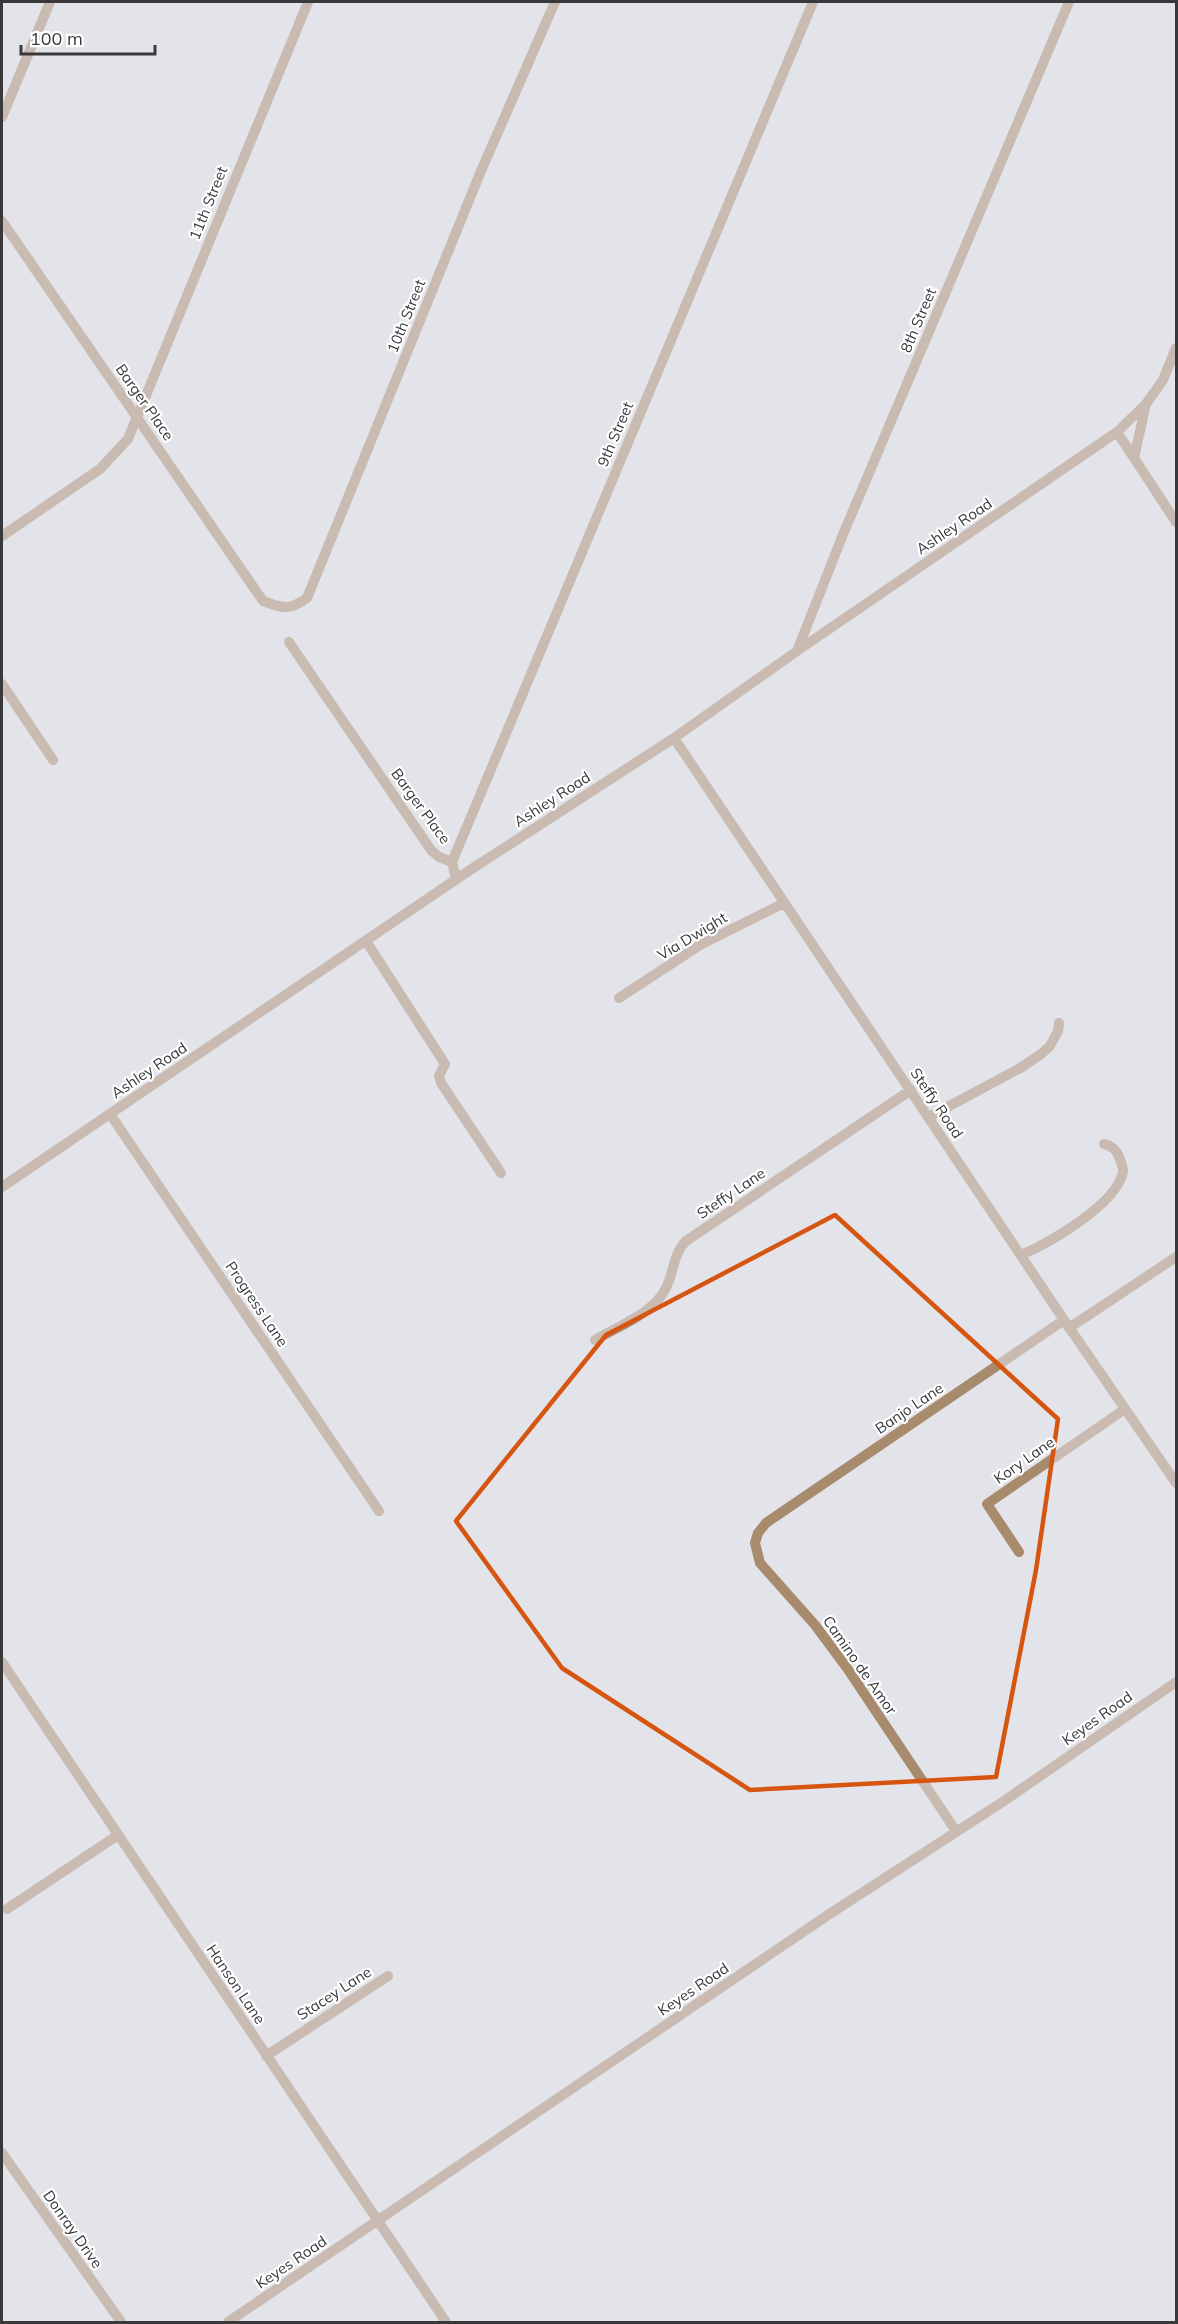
<svg xmlns="http://www.w3.org/2000/svg" width="1178" height="2324" font-family="Mulish,sans-serif">
  <style>
    .lines { fill: none; stroke-linecap: round; stroke-linejoin: round }
    .minor { stroke: #a88b6d; stroke-width: 10 }
    .marked { fill: none; stroke: #d65611; stroke-width: 4.5; stroke-linejoin: round }
    .labels { text-anchor: middle; dominant-baseline: central; stroke-width: 4.5; stroke-linejoin: round; paint-order: stroke }
    .street-label { font-size: 15px; fill: #39393b; stroke: #fff }
  </style>
  <rect width="100%" height="100%" fill="#e3e3ea"/>
  <g class="lines">
    <path class="minor" d="M2,117L50,2
      M2,221L263,601C281,608 290,611 307,598L481,171L555,2
      M1117,432L1176,522
      M1134,458L1146,404
      M2,536L100,469L128,439L308,2
      M289,642L431,850L439,857L452,862
      M797,651L844,532L1069,2
      M2,684L53,760
      M674,738L1064,1320L1176,1483
      M456,879L452,862L813,2
      M366,941L445,1064L439,1076L441,1083L501,1173
      M619,998L700,945L784,903
      M110,1114L379,1511
      M929,1117L1022,1067L1041,1054L1050,1046L1058,1031L1059,1023
      M2,1187L467,872L674,738L797,651L1117,432L1146,404L1163,380L1176,348
      M1021,1255C1049,1243 1116,1205 1123,1172C1124,1168 1121,1164 1120,1159C1117,1151 1113,1146 1104,1144
      M1069,1328L1176,1257
      M595,1340C618,1326 653,1314 666,1288C674,1272 673,1254 686,1241L911,1090
      M1019,1552L987,1504L1125,1409
      M2,1662L446,2322
      M956,1831L847,1668L815,1625L760,1563L755,1543L758,1533L766,1523L1064,1320
      M7,1909L118,1835
      M266,2056L388,1976
      M2,2153L121,2322
      M228,2322L828,1915L1004,1801L1176,1682"/>
  </g>
  <path d="M0 0H1178V2324H0ZM835,1215L1058,1419L1036,1570L996,1777L750,1790L562,1668L456,1521L606,1335Z" fill="#e3e3ea" fill-opacity=".55" fill-rule="evenodd"/>
  <path class="marked" d="M835,1215L1058,1419L1036,1570L996,1777L750,1790L562,1668L456,1521L606,1335Z"/>
  <g class="labels">
    <g class="street-label">
      <text transform="translate(208 203) rotate(-68)">11th Street</text>
      <text transform="translate(406 316) rotate(-68)">10th Street</text>
      <text transform="translate(918 320) rotate(-67)">8th Street</text>
      <text transform="translate(145 402) rotate(55)">Barger Place</text>
      <text transform="translate(615 434) rotate(-67)">9th Street</text>
      <text transform="translate(954 526) rotate(-34)">Ashley Road</text>
      <text transform="translate(552 799) rotate(-33)">Ashley Road</text>
      <text transform="translate(421 806) rotate(54)">Barger Place</text>
      <text transform="translate(692 936) rotate(-31)">Via Dwight</text>
      <text transform="translate(149 1070) rotate(-34)">Ashley Road</text>
      <text transform="translate(937 1103) rotate(56)">Steffy Road</text>
      <text transform="translate(731 1193) rotate(-34)">Steffy Lane</text>
      <text transform="translate(257 1304) rotate(56)">Progress Lane</text>
      <text transform="translate(909 1408) rotate(-34)">Banjo Lane</text>
      <text transform="translate(1024 1460) rotate(-35)">Kory Lane</text>
      <text transform="translate(860 1665) rotate(55)">Camino de Amor</text>
      <text transform="translate(1097 1718) rotate(-35)">Keyes Road</text>
      <text transform="translate(236 1984) rotate(56)">Hanson Lane</text>
      <text transform="translate(693 1989) rotate(-34)">Keyes Road</text>
      <text transform="translate(334 1993) rotate(-33)">Stacey Lane</text>
      <text transform="translate(73 2229) rotate(55)">Donray Drive</text>
      <text transform="translate(291 2262) rotate(-34)">Keyes Road</text>
    </g>
  </g>
  <rect width="1178" height="2324" fill="none" stroke="#39393b" stroke-width="6"/>
  <path d="M21 45v9h134v-9" fill="none" stroke="#39393b" stroke-width="3"/>
  <text x="30" y="45" font-size="18" fill="#39393b" stroke="#ffffff" stroke-width="4.5" paint-order="stroke">100 m</text>
</svg>
